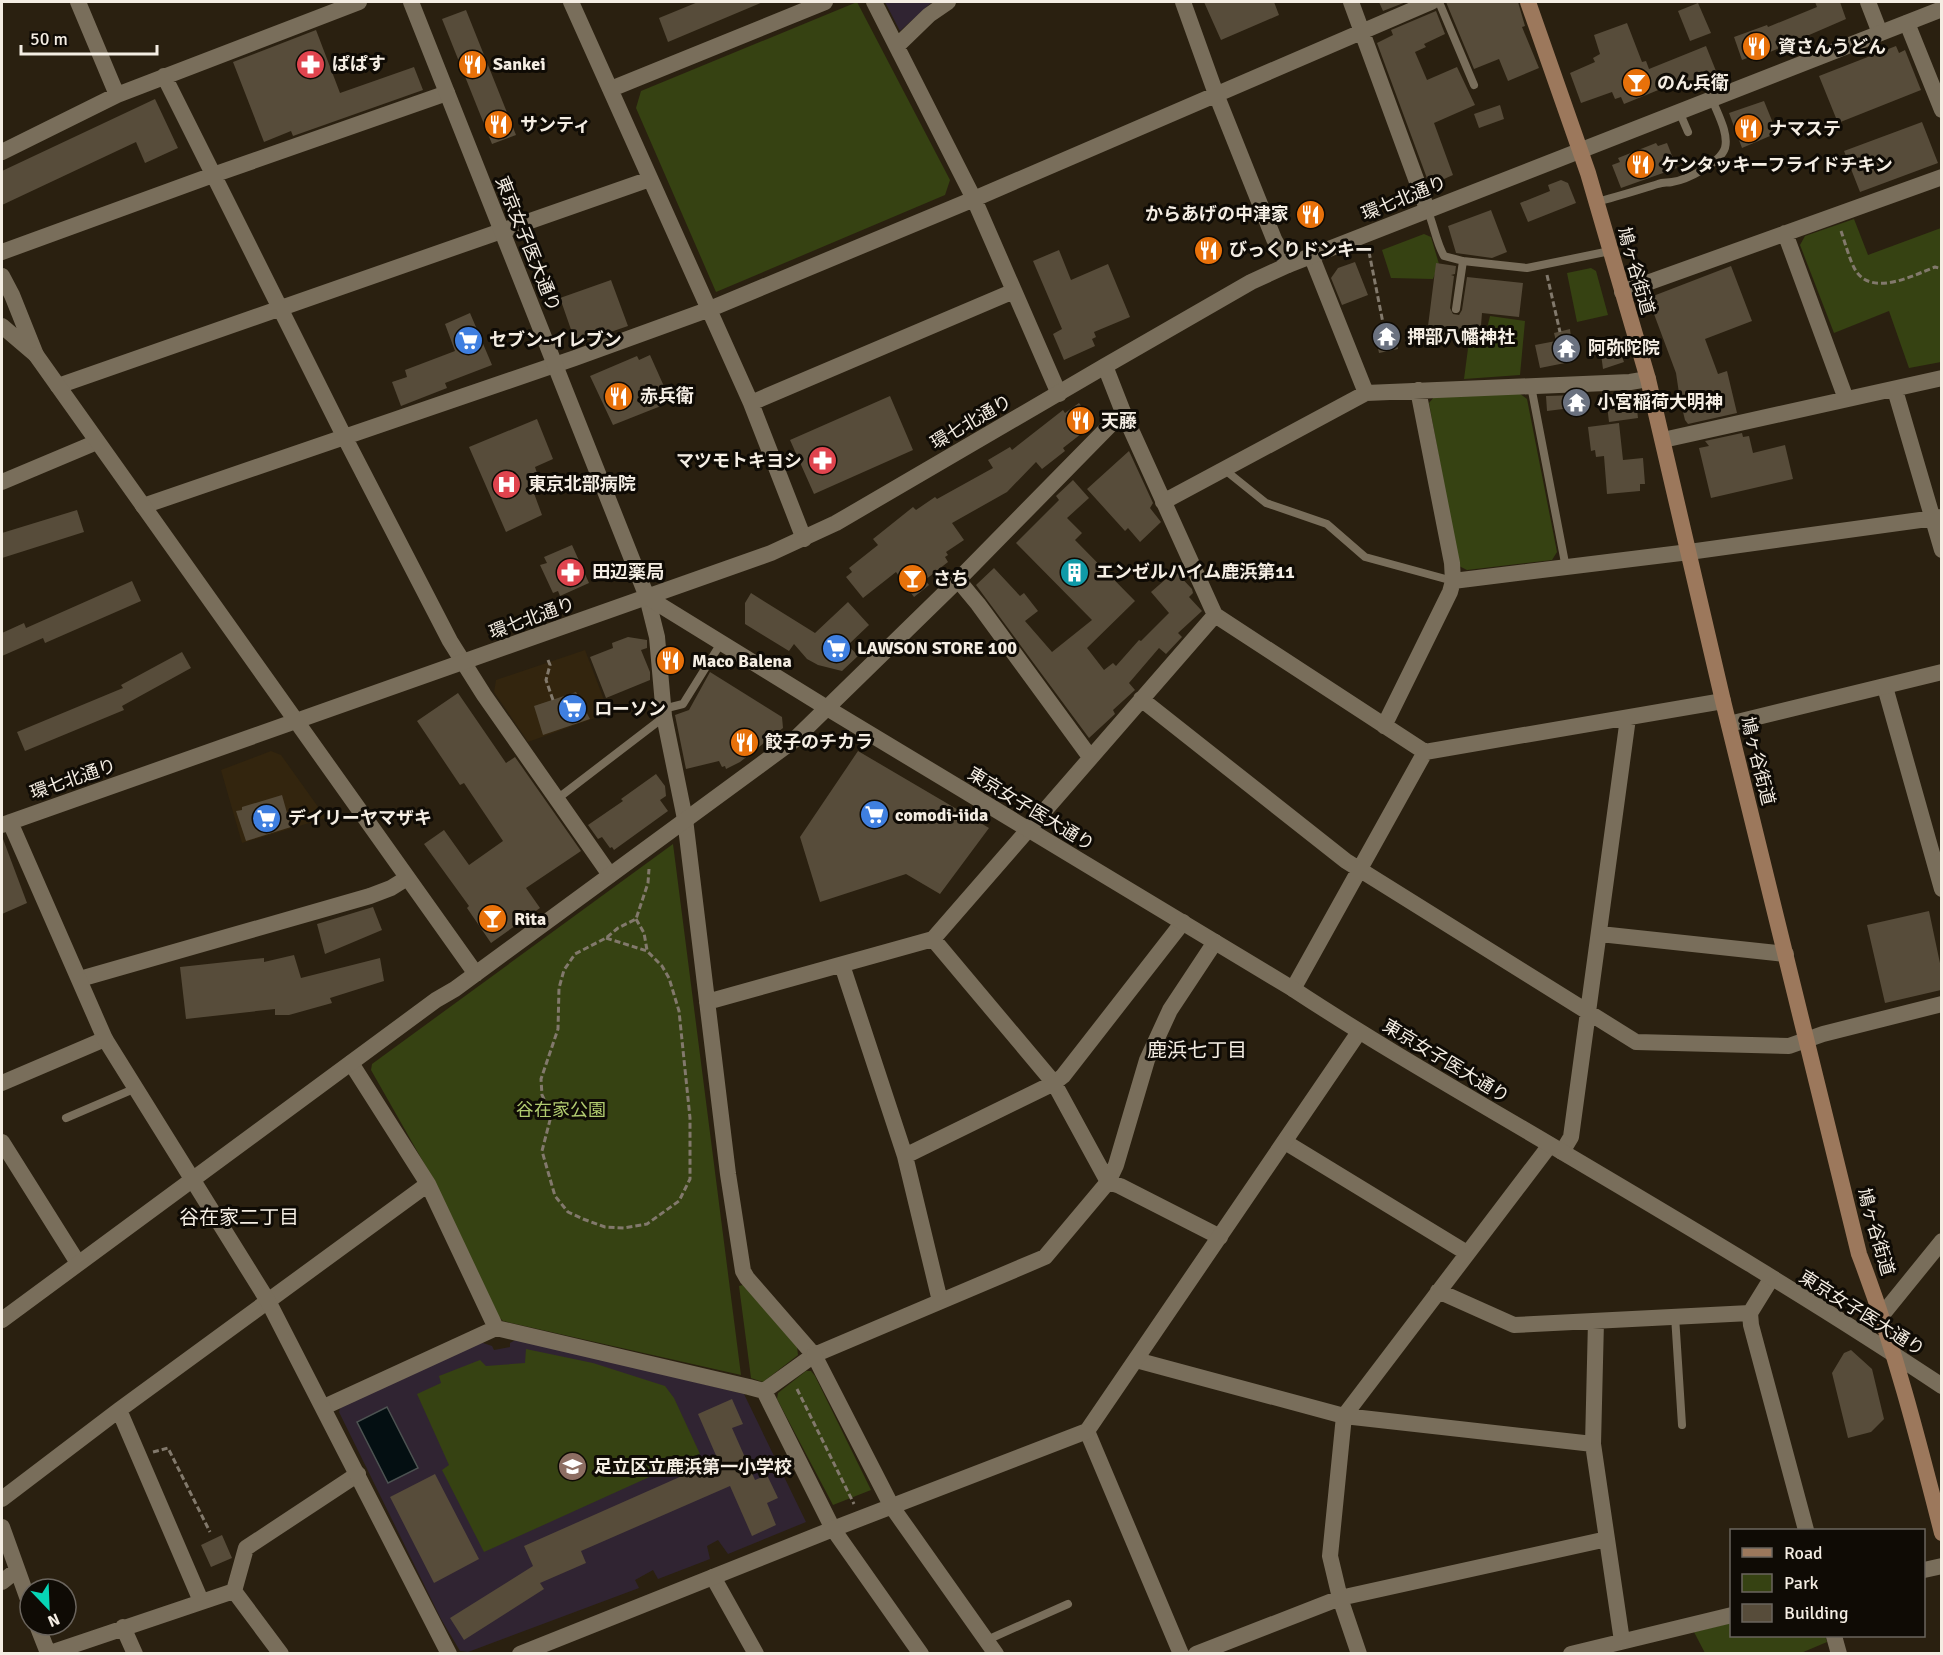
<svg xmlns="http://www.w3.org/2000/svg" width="1943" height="1655" font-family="Signika,'Noto Sans JP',sans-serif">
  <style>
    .built { fill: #33250e }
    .education { fill: #302432 }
    .green { fill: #364212 }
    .water { fill: #040f12; stroke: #4c5251; stroke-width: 1.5 }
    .building { fill: #574c3a }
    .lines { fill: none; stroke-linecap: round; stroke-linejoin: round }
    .path { stroke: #82796c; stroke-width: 3; stroke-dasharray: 6 3; stroke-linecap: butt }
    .service { stroke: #796e5b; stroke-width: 8 }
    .minor { stroke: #796e5b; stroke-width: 16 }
    .tertiary { stroke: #796e5b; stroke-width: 16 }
    .secondary { stroke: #9c785c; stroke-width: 16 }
    .labels { text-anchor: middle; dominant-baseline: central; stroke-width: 6; stroke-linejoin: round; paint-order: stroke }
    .poi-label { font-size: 18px; font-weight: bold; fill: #f4ede3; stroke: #0f0b05; text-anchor: start }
    .street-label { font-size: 18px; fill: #f4ede3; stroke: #0f0b05 }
    .park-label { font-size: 18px; fill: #b2cc70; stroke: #0f0b05 }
    .neighbourhood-label { font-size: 20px; fill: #f4ede3; stroke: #0f0b05 }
  </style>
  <rect width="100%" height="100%" fill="#2a2010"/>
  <path class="built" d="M585,650L609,713L528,742L494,692L496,680Z
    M271,751L281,755L326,818L242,843L221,770Z"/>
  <path class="education" d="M885,2H932L900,31Z
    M517,1339L744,1394L806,1522L728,1554L718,1540L707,1546L710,1559L658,1579L653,1570L635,1580L639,1588L468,1652L460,1651L441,1619L339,1412L341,1405L480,1342L492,1346L494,1350L510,1347V1343Z"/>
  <path class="green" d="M857,2L950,180L945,195L716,292L636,108L641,91Z
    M1854,219L1868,255L1941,228V362L1909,368L1889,311L1834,333L1800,245L1805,236Z
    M1424,234L1431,237L1439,264L1433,279L1391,278L1382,250Z
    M1591,268L1596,271L1608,315L1577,322L1567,273Z
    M1490,316L1525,321L1520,375L1464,379L1469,341H1484Z
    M1519,393L1527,399L1557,552L1552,560L1467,570L1459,566L1429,403L1434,397Z
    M673,844L741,1375L503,1321L499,1317L437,1186L371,1070L372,1064Z
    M743,1285L797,1347L798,1355L763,1382L751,1378L739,1286Z
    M526,1349L593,1363L665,1386L674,1398L700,1454L484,1552L442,1470L449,1465L417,1394L441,1383L439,1376L480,1360L486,1366L525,1363Z
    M806,1371H811L815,1376L871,1490L833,1505L777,1399L778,1393Z
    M1731,1623L1732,1636H1825L1827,1642L1801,1653H1705L1694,1632Z"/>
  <path class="water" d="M387,1407L418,1468L388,1483L357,1422Z"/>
  <path class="building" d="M698,2H763L668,42L659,18Z
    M1204,2H1274L1279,15L1221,40Z
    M1379,2H1406L1383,11Z
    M1446,2H1518L1525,26L1522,27L1539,68L1508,81L1499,59L1474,69Z
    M1815,2H1840L1846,19L1763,55V52L1742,60L1734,37L1767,25L1768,27L1817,7Z
    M1698,3L1711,33L1690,41L1678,11Z
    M466,10L516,135L492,144L442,19Z
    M1436,11L1445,34L1424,44L1426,47L1415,52L1427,80L1457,67L1475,105L1434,123L1453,175L1435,183L1433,179L1428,181L1377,43L1393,35L1391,30Z
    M1627,23L1642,62L1646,61L1649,69L1706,46L1716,71L1675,87L1673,84L1624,104L1621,97L1615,99L1612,92L1581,103L1570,73L1595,62L1593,58L1600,54L1594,35Z
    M316,30L340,93L414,67L423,90L293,136L291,131L264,142L233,62Z
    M1896,46L1899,53L1905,50L1921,90L1838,123L1819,76Z
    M155,99L178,148L145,163L136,142L2,205V171Z
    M1764,101L1777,133L1742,148L1729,113Z
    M1500,105L1504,119L1479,128L1474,114Z
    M1922,122L1938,163L1860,192L1844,151Z
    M1656,143L1658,146L1667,143L1677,168L1621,188L1612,165L1620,162L1618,158Z
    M1561,180L1568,183L1576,203L1528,222L1520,203L1550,191L1548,185Z
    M1491,210L1507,252L1492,258L1456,253L1448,226Z
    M1059,250L1071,280L1108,264L1130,317L1094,332L1096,337L1092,339L1095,346L1064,360L1053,334L1062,329L1033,261Z
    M1355,262L1368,295L1342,305L1331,278L1338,268Z
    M1436,263L1456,266L1455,274L1451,275L1454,276L1450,308L1453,314L1459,315L1462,310L1467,277L1523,283L1519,317L1482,313L1480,338L1427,334Z
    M1731,266L1752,321L1705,339L1718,374L1727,371L1737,413L1688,424L1685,420L1680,400L1676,373L1648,298Z
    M611,280L628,326L576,344L560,298Z
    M470,313L492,365L445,383L447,388L401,406L392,382L407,377L405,370L455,351L445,324Z
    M1393,326L1398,349L1379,353L1374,330Z
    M1570,329L1571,338L1573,337L1575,361L1540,368L1535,345L1556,341L1554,333Z
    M1619,348L1624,362L1603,369L1601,354Z
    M650,355L671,402L613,425L590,376L637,356L639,360Z
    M1635,393L1638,418L1609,422L1606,397Z
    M1578,395L1579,407L1547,411L1546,396Z
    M890,396L913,450L814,494L790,440Z
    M1079,403L1093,421L1080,432L1081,434L1063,448L1065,451L1042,469L1036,462L1007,492L952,523L964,540L946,552L948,555L945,557L948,562L925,580L929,585L914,597L896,572L863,598L846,577L852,572L849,568L878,545L873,539L913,507L916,510L935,497L937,499L993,468L988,460L1010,447L1012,450L1063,410L1065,413Z
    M537,419L553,459L535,467L537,473L528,477L542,515L506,532L469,447Z
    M1619,423L1623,460L1643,458L1645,484H1640V491L1607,494L1604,456L1596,457L1595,450L1591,451L1588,427Z
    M1742,433L1743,437L1749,436L1753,453L1785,445L1793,479L1711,498L1699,448L1709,446L1705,441Z
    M1129,451L1153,503L1150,508L1161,522L1140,542L1128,528L1125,531L1087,489Z
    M1073,480L1089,498L1067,518L1082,533L1075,540L1135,601L1087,648L1104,670L1113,663L1116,666L1139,640L1141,641L1169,613L1151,592L1175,571L1192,589L1193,593L1189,597L1202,611L1178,633L1182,637L1166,654L1159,648L1129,683L1135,690L1113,710L1115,714L1089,738L976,585L994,568L1020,596L1024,593L1038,611L1025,621L1052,652L1092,620L1016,543L1059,500L1056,496Z
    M77,510L84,532L2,558V533Z
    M572,545L589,583L560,596L558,591L553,593L540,565L547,563L544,557Z
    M132,581L141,601L45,643L43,638L2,656V633L24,623L26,628Z
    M751,593L815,633L848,602L869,625L848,645L858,656L842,671L818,665L807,659L794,644L789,651L745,624V603Z
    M628,637L647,640V648L641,650L650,672V680L606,698L590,657L613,648L612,643Z
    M182,652L191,668L122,706L124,710L25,751L17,732L123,688L121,685Z
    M710,672L782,717L783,728L740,762L726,769L725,766L722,767L719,761L686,769L675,715L689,710Z
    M576,692L590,719L543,735L534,706Z
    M458,693L506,763L515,757L581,851L526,888L540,908L491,943L467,908L469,906L424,844L444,830L469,865L503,841L464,783L460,785L417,721Z
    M858,751L989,828L940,894L906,874L820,902L800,837Z
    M656,774L665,786L666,796L660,800L668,811L614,850L612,847L610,848L602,837L598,839L588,825L623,801L621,799Z
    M282,795L291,827L246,841L236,811L242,810V807Z
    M3,839L27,903L2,914V840Z
    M373,907L382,930L325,954L317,924Z
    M1929,911L1941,968V990L1885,1003L1867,925Z
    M294,955L301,978L380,958L384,981L330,998L332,1003L289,1015H275V1009L186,1019L180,967L264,958V962Z
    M1851,1350L1872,1369L1884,1419L1871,1432L1848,1438L1832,1373L1844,1353Z
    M732,1399L743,1424L732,1428L755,1480L767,1475L778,1498L767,1503L776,1525L752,1536L730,1486L581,1551L586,1563L540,1583L544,1589L464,1640L450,1618L533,1566L524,1546L718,1460L698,1414Z
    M435,1474L479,1559L434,1583L390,1497Z
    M222,1535L232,1558L211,1567L201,1545Z"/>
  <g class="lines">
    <path class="path" d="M1841,231C1845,242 1850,262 1856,271C1873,297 1914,275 1935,267L1942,269
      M1369,252L1383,323
      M1547,275L1560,332
      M548,660L550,665L546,680L553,700
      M636,919L644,933L647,950
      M606,938L647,951L662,966L669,978L679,1011L690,1118V1179L679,1201L647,1224L624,1228L605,1227L583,1219L568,1212L555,1196L542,1151L550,1120V1111L542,1095L541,1079L558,1029L559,988L564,970L575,954L606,938L618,928L636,919L648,883L649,869
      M797,1389L854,1504
      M153,1452L168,1448L210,1532"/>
    <path class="service" d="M1439,2L1474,85
      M1679,111L1688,132
      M1596,202C1617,197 1638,190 1658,184C1663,182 1667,183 1672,182C1687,180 1720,163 1725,148C1729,133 1717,113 1712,99
      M1427,209C1434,225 1436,242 1444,256L1463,261L1527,268L1610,251
      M1456,309L1463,261
      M1531,386L1566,568
      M1225,470L1266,503L1327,524L1365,557L1453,581
      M663,709L683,704L721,643
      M557,799L664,717
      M66,1118L136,1088
      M1675,1316L1682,1425
      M987,1640L1068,1604"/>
    <path class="minor" d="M78,2L117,95
      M571,2L751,403L804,539
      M874,2L974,199L1059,394
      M1183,2L1216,94L1274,239L1288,265
      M1351,2L1427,209
      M1868,2L1880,33
      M1907,23L1942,110
      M897,46L929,15L948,2
      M164,76L344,436L450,641L484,695L610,875
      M611,89L825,2
      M2,152L117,95L359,2
      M1785,233L1846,399
      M2,252L213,175L447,93
      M1311,255L1366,393
      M2,276L12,295L36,355L2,326
      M1622,292L1942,177
      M58,386L650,179
      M1895,390L1942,550
      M751,403L1014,291
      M1123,412L1215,615L1425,752
      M1663,440L1942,378
      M2,482L97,442
      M1163,502L1366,393L1630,382L1648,379
      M143,506L575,358L710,309L974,199L1431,2
      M958,580L978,604L1090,757
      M1453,581L1689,552L1942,517
      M647,597L657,637L664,716L685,819L728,1174L743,1271L747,1278L814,1355
      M1215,615L933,939L1054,1083L1108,1182L1120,1186L1220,1237
      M1885,687L1942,889
      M1141,699L1346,861L1636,1042L1789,1046L1823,1034L1942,1004
      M1384,726L1450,592L1453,581L1452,563L1418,390
      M1600,934L1786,954
      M842,965L905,1156L940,1301
      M80,979L370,896L391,888L407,878
      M1293,989L1425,752L1723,701
      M707,1002L933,939
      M351,1063L428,1184L496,1328
      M2,1083L105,1039
      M2,1142L78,1263
      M1285,1142L1467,1253
      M1562,1152L1571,1137L1628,718
      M905,1156L1054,1083L1063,1076L1183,922
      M1771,1279L1750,1313L1751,1325L1806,1530
      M1438,1291L1514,1325L1750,1313
      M1882,1315L1942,1241
      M1596,1321L1593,1444L1622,1641
      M1136,1360L1344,1416L1593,1444
      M764,1391L814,1355L1045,1257L1108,1182L1116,1165L1147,1060L1170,1010L1215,942
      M324,1407L496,1328L749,1387L764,1391L833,1529
      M119,1410L201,1601
      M1087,1431L1181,1654
      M2,1499L119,1410L428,1184
      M2,1527L30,1605
      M1924,1570L1942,1566
      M713,1577L756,1654
      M2,1582L17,1570
      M234,1591L281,1654
      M37,1625L48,1653
      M123,1627L135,1654
      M1834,1636L1839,1654
      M47,1654L234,1591L246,1548L358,1474
      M1196,1654L1340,1598L1607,1539
      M1359,1654L1340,1598L1330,1556L1344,1416L1550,1145
      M1571,1654L1732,1615"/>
    <path class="tertiary" d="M411,2L647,597L827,708L1293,989C1381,1047 1473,1099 1564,1153C1691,1228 1819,1304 1942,1386
      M36,355L476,974
      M1729,724L1942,672
      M10,822L105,1039L268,1301L449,1654
      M2,825L771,553L836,523L1105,366L1251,282L1288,265L1942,9
      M2,1320L436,1000L455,989L793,741L958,580L1123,412L1105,366
      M814,1355L892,1507L996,1654
      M833,1529L921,1654
      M520,1654L833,1529L1087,1431L1359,1032"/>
    <path class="secondary" d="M1528,2L1588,173L1648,379L1723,701L1859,1254C1894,1345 1918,1439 1942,1533"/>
  </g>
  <defs>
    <symbol id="restaurant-disc" viewBox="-11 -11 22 22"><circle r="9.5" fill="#e8710a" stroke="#0f0b05"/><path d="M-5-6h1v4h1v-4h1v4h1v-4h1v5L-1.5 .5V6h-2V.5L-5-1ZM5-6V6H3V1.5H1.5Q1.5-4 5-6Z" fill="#fff"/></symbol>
    <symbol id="pharmacy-disc" viewBox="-11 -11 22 22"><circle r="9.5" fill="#e0444e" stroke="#0f0b05"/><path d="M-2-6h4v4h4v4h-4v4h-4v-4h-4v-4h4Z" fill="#fff"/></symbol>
    <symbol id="bar-disc" viewBox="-11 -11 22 22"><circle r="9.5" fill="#e8710a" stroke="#0f0b05"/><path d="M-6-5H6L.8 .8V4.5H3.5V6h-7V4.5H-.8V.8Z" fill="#fff"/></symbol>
    <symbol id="temple-disc" viewBox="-11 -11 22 22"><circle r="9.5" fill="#6b7280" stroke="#0f0b05"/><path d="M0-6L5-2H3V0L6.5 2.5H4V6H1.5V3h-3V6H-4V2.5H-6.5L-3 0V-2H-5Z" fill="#fff"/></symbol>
    <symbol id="supermarket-disc" viewBox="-11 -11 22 22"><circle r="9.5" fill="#3f7fe0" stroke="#0f0b05"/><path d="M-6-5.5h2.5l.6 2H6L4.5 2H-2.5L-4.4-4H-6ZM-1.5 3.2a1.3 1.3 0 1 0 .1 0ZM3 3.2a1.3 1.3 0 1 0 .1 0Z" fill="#fff"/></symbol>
    <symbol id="hospital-disc" viewBox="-11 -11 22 22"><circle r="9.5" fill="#e0444e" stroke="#0f0b05"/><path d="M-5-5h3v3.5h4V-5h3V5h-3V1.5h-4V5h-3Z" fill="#fff"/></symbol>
    <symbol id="building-disc" viewBox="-11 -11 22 22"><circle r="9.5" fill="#0f9aa8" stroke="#0f0b05"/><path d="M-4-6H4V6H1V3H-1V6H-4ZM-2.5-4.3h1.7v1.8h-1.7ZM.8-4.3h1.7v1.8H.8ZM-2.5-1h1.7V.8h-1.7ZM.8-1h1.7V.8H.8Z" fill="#fff"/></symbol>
    <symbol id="school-disc" viewBox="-11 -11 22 22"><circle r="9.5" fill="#8d6e63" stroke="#0f0b05"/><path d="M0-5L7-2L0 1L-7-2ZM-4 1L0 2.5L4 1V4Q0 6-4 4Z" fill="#fff"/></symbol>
  </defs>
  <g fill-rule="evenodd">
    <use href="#restaurant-disc" x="1740" y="30" width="33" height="33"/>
    <use href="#pharmacy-disc" x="294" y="48" width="33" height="33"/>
    <use href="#restaurant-disc" x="456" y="48" width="33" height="33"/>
    <use href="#bar-disc" x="1620" y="66" width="33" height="33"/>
    <use href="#restaurant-disc" x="482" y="108" width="33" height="33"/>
    <use href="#restaurant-disc" x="1732" y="112" width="33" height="33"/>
    <use href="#restaurant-disc" x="1624" y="148" width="33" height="33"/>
    <use href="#restaurant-disc" x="1294" y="198" width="33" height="33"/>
    <use href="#restaurant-disc" x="1192" y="234" width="33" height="33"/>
    <use href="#temple-disc" x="1370" y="320" width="33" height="33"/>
    <use href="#supermarket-disc" x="452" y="324" width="33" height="33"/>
    <use href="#temple-disc" x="1550" y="332" width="33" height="33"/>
    <use href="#restaurant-disc" x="602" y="380" width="33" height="33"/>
    <use href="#temple-disc" x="1560" y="386" width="33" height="33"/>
    <use href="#restaurant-disc" x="1064" y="404" width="33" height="33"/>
    <use href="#pharmacy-disc" x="806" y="444" width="33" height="33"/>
    <use href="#hospital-disc" x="490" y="468" width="33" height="33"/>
    <use href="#pharmacy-disc" x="554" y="556" width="33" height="33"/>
    <use href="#building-disc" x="1058" y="556" width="33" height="33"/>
    <use href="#bar-disc" x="896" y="562" width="33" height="33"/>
    <use href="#supermarket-disc" x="820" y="632" width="33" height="33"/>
    <use href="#restaurant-disc" x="654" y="644" width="33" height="33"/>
    <use href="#supermarket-disc" x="556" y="692" width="33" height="33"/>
    <use href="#restaurant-disc" x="728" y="726" width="33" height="33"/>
    <use href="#supermarket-disc" x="858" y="798" width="33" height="33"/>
    <use href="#supermarket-disc" x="250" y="802" width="33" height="33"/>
    <use href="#bar-disc" x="476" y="902" width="33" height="33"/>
    <use href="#school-disc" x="556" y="1450" width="33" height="33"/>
  </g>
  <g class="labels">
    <g class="poi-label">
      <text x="1778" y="47">資さんうどん</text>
      <text x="332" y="64">ぱぱす</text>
      <text x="493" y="64">Sankei</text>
      <text x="1657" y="83">のん兵衛</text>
      <text x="520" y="125">サンティ</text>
      <text x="1769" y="129">ナマステ</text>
      <text x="1661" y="165">ケンタッキーフライドチキン</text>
      <text x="1289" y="214" text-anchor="end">からあげの中津家</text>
      <text x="1229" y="250">びっくりドンキー</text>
      <text x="1407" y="337">押部八幡神社</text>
      <text x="489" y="340">セブン-イレブン</text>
      <text x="1588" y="348">阿弥陀院</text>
      <text x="640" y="396">赤兵衛</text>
      <text x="1597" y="402">小宮稲荷大明神</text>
      <text x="1101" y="421">天藤</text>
      <text x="802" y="461" text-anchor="end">マツモトキヨシ</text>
      <text x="528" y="484">東京北部病院</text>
      <text x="592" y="572">田辺薬局</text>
      <text x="1096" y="572">エンゼルハイム鹿浜第11</text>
      <text x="933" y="579">さち</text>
      <text x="857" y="648">LAWSON STORE 100</text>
      <text x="692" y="661">Maco Balena</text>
      <text x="594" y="709">ローソン</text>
      <text x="765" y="742">餃子のチカラ</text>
      <text x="895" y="815">comodi-iida</text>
      <text x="288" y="818">デイリーヤマザキ</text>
      <text x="514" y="919">Rita</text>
      <text x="594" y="1467">足立区立鹿浜第一小学校</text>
    </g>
    <g class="street-label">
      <text transform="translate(1404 198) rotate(-22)">環七北通り</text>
      <text transform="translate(528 244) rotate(68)">東京女子医大通り</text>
      <text transform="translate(1636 271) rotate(74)">鳩ヶ谷街道</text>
      <text transform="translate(971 422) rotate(-30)">環七北通り</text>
      <text transform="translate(532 618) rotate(-20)">環七北通り</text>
      <text transform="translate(1758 761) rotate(76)">鳩ヶ谷街道</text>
      <text transform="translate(73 779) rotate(-19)">環七北通り</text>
      <text transform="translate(1031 809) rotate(31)">東京女子医大通り</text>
      <text transform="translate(1446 1061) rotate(31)">東京女子医大通り</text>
      <text transform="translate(1876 1232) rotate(74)">鳩ヶ谷街道</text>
      <text transform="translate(1862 1313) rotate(32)">東京女子医大通り</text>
    </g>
    <g class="park-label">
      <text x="561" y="1110">谷在家公園</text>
    </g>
    <g class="neighbourhood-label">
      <text x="1197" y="1050">鹿浜七丁目</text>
      <text x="239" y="1217">谷在家二丁目</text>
    </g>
  </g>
  <rect width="1943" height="1655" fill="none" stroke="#f4ede3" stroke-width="6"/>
  <rect x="1730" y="1529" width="195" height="108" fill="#0f0b05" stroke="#6b655e" stroke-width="1.5"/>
  <rect x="1742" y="1548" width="30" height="9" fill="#9c785c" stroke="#6b655e" stroke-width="1.5"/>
  <text x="1784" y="1559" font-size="18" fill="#f4ede3">Road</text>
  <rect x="1742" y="1574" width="30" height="18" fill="#364212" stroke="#6b655e" stroke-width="1.5"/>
  <text x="1784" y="1589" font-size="18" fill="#f4ede3">Park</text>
  <rect x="1742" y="1604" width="30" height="18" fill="#574c3a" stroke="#6b655e" stroke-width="1.5"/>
  <text x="1784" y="1619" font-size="18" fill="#f4ede3">Building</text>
  <g transform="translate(48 1607) rotate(157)"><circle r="28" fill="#0f0b05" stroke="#6b655e" stroke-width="1.5"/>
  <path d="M0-4.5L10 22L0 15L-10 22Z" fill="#07d5b6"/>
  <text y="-9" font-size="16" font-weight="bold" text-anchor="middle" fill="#f4ede3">N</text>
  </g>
  <path d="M21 45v9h136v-9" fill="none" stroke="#f4ede3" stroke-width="3"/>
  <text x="30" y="45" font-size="18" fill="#f4ede3" stroke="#0f0b05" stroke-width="4.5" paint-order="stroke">50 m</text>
</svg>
